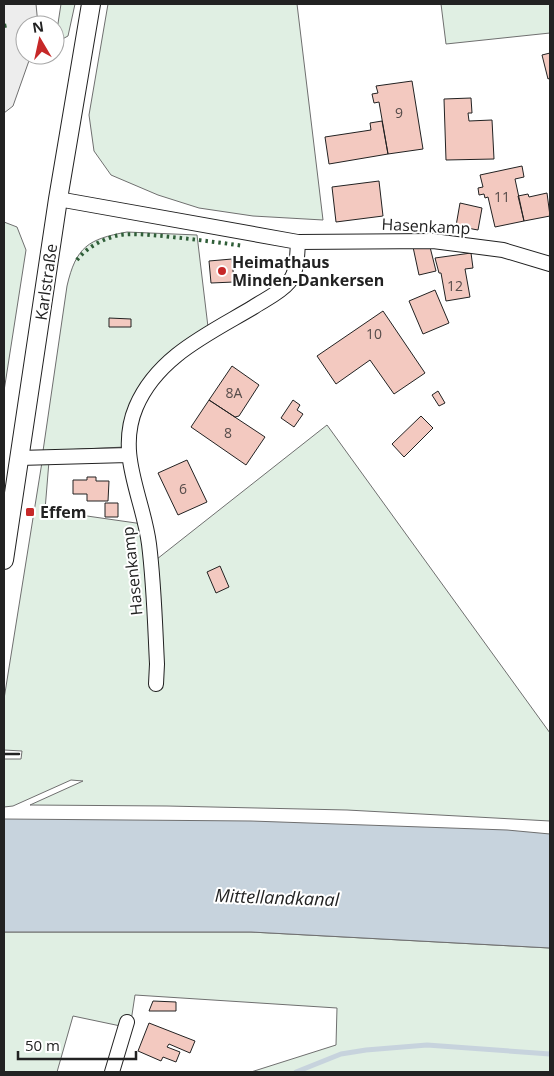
<svg xmlns="http://www.w3.org/2000/svg" width="554" height="1076" font-family="'Open Sans',sans-serif">
  <style>
    .green { fill: #e0efe3; stroke: #6f6f6f }
    .parking { fill: #ededed; stroke: #6f6f6f }
    .water { fill: #c7d3dd; stroke: #6f6f6f }
    .lines { fill: none; stroke-linecap: round; stroke-linejoin: round }
    .stream { stroke: #c7d3dd; stroke-width: 5 }
    .building { fill: #f3c9c0; stroke: #222 }
    .minor-casing { stroke: #222; stroke-width: 16 }
    .tertiary-casing { stroke: #222; stroke-width: 20 }
    .minor { stroke: #fff; stroke-width: 14 }
    .tertiary { stroke: #fff; stroke-width: 18 }
    .hedge { stroke: #2f5e38; stroke-width: 4; stroke-dasharray: 2.5 4; stroke-linecap: butt }
    .wall { stroke: #222; stroke-width: 2.5 }
    .poi-dot { fill: #c62828; stroke: #fff; stroke-width: 2 }
    .labels { text-anchor: middle; dominant-baseline: central; stroke-width: 4; stroke-linejoin: round; paint-order: stroke }
    .number-label { font-size: 14px; fill: #564c4a }
    .street-label { font-size: 16px; fill: #222; stroke: #fff }
    .poi-label { font-size: 16px; font-weight: bold; fill: #222; stroke: #fff; text-anchor: start }
    .water-label { font-size: 18px; font-style: italic; fill: #222; stroke: #fff }
  </style>
  <rect width="100%" height="100%" fill="#fff"/>
  <path class="green" d="M61,4H75L68,36L55,43Z
    M108,4H297L323,220L253,216L199,208L158,195L111,175L94,151L89,115Z
    M441,4H550V33L446,44Z
    M4,222L17,227L26,250L4,391Z
    M127,232L197,235L208,327L167,356L124,447L43,451L67,286C76,247 88,239 127,232Z
    M327,425L550,733V821L347,810L167,806L30,805L83,781L71,780L13,806L4,807V759H21L22,751L4,750V699L42,462L49,461L45,510L150,525L157,559Z
    M4,932H251L550,948V1072H251L336,1045L337,1008L135,995L130,1028L73,1016L57,1072H4Z"/>
  <path class="parking" d="M4,4H36L38,25H25V55H31L13,106L4,113Z"/>
  <path class="water" d="M4,819L251,821L507,830L550,834V948L251,932H4Z"/>
  <g class="lines">
    <path class="stream" d="M296,1072L341,1054L366,1050L427,1045L550,1054"/>
  </g>
  <path class="building" d="M550,53V78L548,79L542,55Z
    M412,81L423,149L388,154L379,102L374,103L372,94L378,93L376,86Z
    M471,98L472,113H468L469,121L492,120L494,159L446,160L444,99Z
    M382,121L388,154L329,164L325,137L371,130L370,123Z
    M522,166L524,177L515,179L524,221L495,227L488,197L485,198L484,194L479,195L478,188L483,187L480,175Z
    M379,181L383,216L336,222L332,187Z
    M547,193L550,216L524,221L518,196L528,194L529,197Z
    M460,203L482,208L478,230L456,226Z
    M429,243L436,271L419,275L413,247Z
    M471,253L473,268L465,269L470,297L446,301L441,273H439L435,258Z
    M232,259L234,282L211,283L209,261Z
    M435,290L449,323L423,334L409,301Z
    M383,311L425,373L394,394L370,360L336,384L317,356Z
    M109,318L131,319V327H109Z
    M232,366L259,385L239,416L235,417L209,400Z
    M438,391L445,403L439,406L432,395Z
    M209,400L265,437L246,465L191,427Z
    M293,400L300,405L297,410L303,414L294,427L281,418Z
    M421,416L433,428L404,457L392,444Z
    M187,460L207,502L178,515L158,473Z
    M87,477H96V481H109L108,501H87V494H73V480H87Z
    M105,503H118V517H105Z
    M220,566L229,587L216,593L207,572Z
    M153,1001L176,1002V1011H149Z
    M149,1023L195,1041L190,1053L169,1044L167,1047L180,1052L176,1062L163,1057L161,1061L138,1051Z"/>
  <g class="lines">
    <defs>
      <path id="minor" d="M58,199L298,242L433,241L503,250L550,264
        M19,458L128,455
        M156,684L157,664C155,624 154,584 149,544C143,497 116,454 136,407C157,357 208,334 252,308C264,300 280,293 289,282C298,271 297,254 298,242
        M112,1072L127,1022"/>
      <path id="tertiary" d="M4,560L58,199L91,4"/>
    </defs>
    <use href="#minor" class="minor-casing"/>
    <use href="#tertiary" class="tertiary-casing"/>
    <use href="#minor" class="minor"/>
    <use href="#tertiary" class="tertiary"/>
    <path class="hedge" d="M4,26L9,25
      M77,260C87,247 104,238 120,235C134,233 149,235 163,236C190,239 217,242 244,246"/>
    <path class="wall" d="M4,754H19"/>
  </g>
  <g class="poi-dot">
    <circle cx="222" cy="271" r="5"/>
    <rect x="25" y="507" width="10" height="10" rx="2.5"/>
  </g>
  <g class="labels">
    <g class="number-label">
      <text x="399" y="112">9</text>
      <text x="502" y="196">11</text>
      <text x="455" y="285">12</text>
      <text x="374" y="333">10</text>
      <text x="234" y="392">8A</text>
      <text x="228" y="432">8</text>
      <text x="183" y="488">6</text>
    </g>
    <g class="street-label">
      <text transform="translate(426 226) rotate(3)">Hasenkamp</text>
      <text transform="translate(46 282) rotate(-82)">Karlstraße</text>
      <text transform="translate(132 571) rotate(-96)">Hasenkamp</text>
    </g>
    <g class="poi-label">
      <text x="232" y="262">Heimathaus<tspan x="232" dy="18">Minden-Dankersen</tspan></text>
      <text x="40" y="512">Effem</text>
    </g>
    <g class="water-label">
      <text transform="translate(277 897) rotate(2)">Mittellandkanal</text>
    </g>
  </g>
  <rect width="554" height="1076" fill="none" stroke="#222222" stroke-width="10"/>
  <g transform="translate(40 40) rotate(351)"><circle r="24" fill="#ffffff" stroke="#a7a7a7"/>
  <path d="M0-4L9 19L0 12L-9 19Z" fill="#c62828"/>
  <text y="-8" font-size="14" font-weight="bold" text-anchor="middle" fill="#222222">N</text>
  </g>
  <path d="M18 1051v8h118v-8" fill="none" stroke="#222222" stroke-width="2.5"/>
  <text x="25" y="1051" font-size="15" fill="#222222" stroke="#ffffff" stroke-width="4" paint-order="stroke">50 m</text>
</svg>
